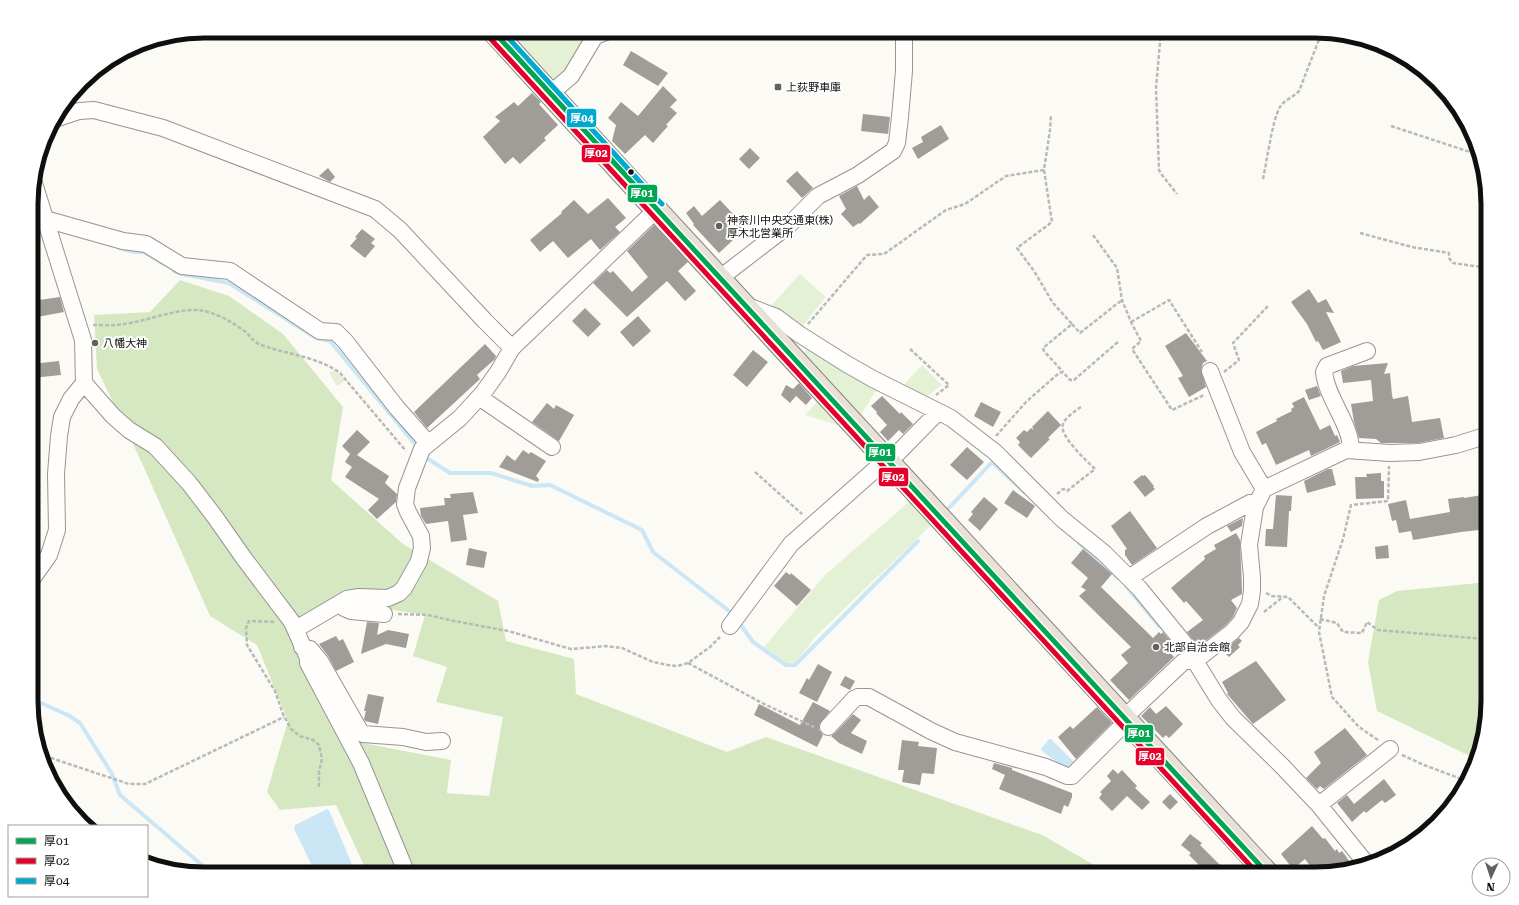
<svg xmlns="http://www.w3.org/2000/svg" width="1519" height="905" font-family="'Roboto Serif','Noto Sans JP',serif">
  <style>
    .green { fill: #e5f1d4 }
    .forest { fill: #d6e8c2; fill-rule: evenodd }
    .cemetery { fill: #e8ecd8 }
    .water { fill: #cbe6f5 }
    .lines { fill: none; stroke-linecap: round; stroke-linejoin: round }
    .stream { stroke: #cbe6f5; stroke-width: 4 }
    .building { fill: #a09d99 }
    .minor-casing { stroke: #969592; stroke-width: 18 }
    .highway-casing { stroke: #83827f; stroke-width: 24 }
    .path { stroke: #b9b9b8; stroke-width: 2.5; stroke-dasharray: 4 2; stroke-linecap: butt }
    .minor { stroke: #fffefd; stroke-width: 16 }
    .highway { stroke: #e9e0d6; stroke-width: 22 }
    .bus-1-casing { stroke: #fff; stroke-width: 8 }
    .bus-2-casing { stroke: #fff; stroke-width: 8 }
    .bus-3-casing { stroke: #fff; stroke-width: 8 }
    .bus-1 { stroke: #00a651; stroke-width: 5 }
    .bus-2 { stroke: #e4002b; stroke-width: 5 }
    .bus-3 { stroke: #00a9ce; stroke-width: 5 }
    .poi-dot { fill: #62615f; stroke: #fff; stroke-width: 1.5 }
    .bus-dot { fill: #0f0f0f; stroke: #fff; stroke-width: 1.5 }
    .labels { text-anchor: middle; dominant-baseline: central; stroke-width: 4; stroke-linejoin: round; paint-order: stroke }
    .poi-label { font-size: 11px; fill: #0f0f0f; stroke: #fff; text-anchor: start }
    .rim { fill: none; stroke: #0f0f0f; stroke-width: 5 }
    .line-badge { stroke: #fff; stroke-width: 1.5 }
    .badge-label { font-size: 11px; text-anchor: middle; font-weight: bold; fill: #fff }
  </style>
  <rect width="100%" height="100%" fill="#fcfaf4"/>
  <path class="green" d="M509,31H588L593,33L568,74L555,81Z
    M800,274L826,297L800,329L770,307Z
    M811,346L878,387L860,417L803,352Z
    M922,365L942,385L922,400L900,389Z
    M818,401L841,426L805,415Z
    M910,501L931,525L815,637L796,662L787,663L764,647L825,575Z"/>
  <path class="forest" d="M180,280L229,296L283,334L343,407L331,480L403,544L498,601L506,641L574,659L576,694L727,752L766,737L1042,835L1110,874H368L336,805L280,810L267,792L288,721L257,645L210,616L141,461L97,369L94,315L150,312ZM349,603L425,615L413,656L447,667L436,702L503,717L489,796L447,793L451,760L363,743L305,633Z
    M1488,582V712L1474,758L1377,711L1368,662L1379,600L1397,591Z"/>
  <path class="cemetery" d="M334,370L345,381L337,386L329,373Z"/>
  <path class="water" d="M1049,739H1051L1078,766L1068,770L1043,752L1041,749Z
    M327,809L329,810L356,874H316L294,829L295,825Z"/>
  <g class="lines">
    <path class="stream" d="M119,248L134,252H144L164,264
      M174,271L181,274L229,283L316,338L330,341L415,444
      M428,459L450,473H491L532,486L550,485L642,530L653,552L733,614
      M948,509L992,462L1024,492
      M1079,543L1118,578
      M1126,586L1159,626
      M738,621L753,642L786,665H795L918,541
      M32,699L68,715L80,723L112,774L120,795L203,866L225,874"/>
  </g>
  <path class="building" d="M631,51L668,73L658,86L623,65Z
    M663,86L677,100L670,107L677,113L666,125L668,126L653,143L645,135L625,154L612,141L616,125L608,118L621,102L638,116Z
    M532,93L541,102L539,104L558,125L544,138L546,140L520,164L513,157L505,164L483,137L500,121L495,117L514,102L518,106Z
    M863,114L890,117L888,134L861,131Z
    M941,125L949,139L918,159L912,148L923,142L921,137Z
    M750,148L760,158L749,169L739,159Z
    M328,168L335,177L330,182L319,176Z
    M797,171L813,188L802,198L786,181Z
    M857,186L864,200L869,195L879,207L860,224L859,223L853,227L841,214L846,209L839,196Z
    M608,198L626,218L615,227L620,232L600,250L591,239L568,258L553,241L540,252L530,240L562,213L561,212L574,200L588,214Z
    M720,200L746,228L719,253L693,225L694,224L686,213L694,206L702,216Z
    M654,225L688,262L678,271L696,291L685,301L667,281L627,317L593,283L607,270L610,273L613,271L632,292L648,277L627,251Z
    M362,229L375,239L371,243L375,246L365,258L350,246L357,238L355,237Z
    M1309,289L1318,303L1326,299L1334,313L1326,312L1341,342L1323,350L1318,341L1316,342L1307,324L1291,302Z
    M60,297L64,312L32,318V301Z
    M585,308L601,324L588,337L572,321Z
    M638,316L651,331L633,347L620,332Z
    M1186,333L1207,361L1203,363L1201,370L1206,387L1189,397L1178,378L1183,376L1165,346Z
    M485,344L496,356L495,359L477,375L480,379L427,428L414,412Z
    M753,350L768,362L747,387L733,375Z
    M59,361L61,375L32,378V364Z
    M1388,363L1384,374L1390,373L1392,395L1393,399L1408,396L1412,422L1440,418L1444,438L1418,443H1381L1376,439L1359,438L1354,422L1351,404L1373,401L1371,380L1343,383L1341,371L1353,366Z
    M799,383L812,398L806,405L796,396L790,403L781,395L786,385L793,389Z
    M1317,386L1321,396L1309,400L1305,390Z
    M882,396L900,414L901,412L913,424L903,434L899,430L888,441L880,432L887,425L876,413L877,412L871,406Z
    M1304,397L1320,430L1330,425L1335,436L1337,435L1340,442L1311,456L1309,450L1276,465L1266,443L1262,445L1256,432L1277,421L1276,419L1292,411L1291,409L1294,407L1292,403Z
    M981,402L1001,412L993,427L974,416Z
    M547,403L554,409L556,405L574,415L559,441L532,422Z
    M1048,411L1061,425L1048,438L1050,439L1031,458L1018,445L1020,442L1016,438L1024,430L1027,432L1031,428L1034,430L1032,427Z
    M357,430L370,442L357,455L389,476L385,483L397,494L396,502L377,519L368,510L379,499L345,477L352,467L345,462L350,454L342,446Z
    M967,447L984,462L967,480L950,465Z
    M523,450L529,454L531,452L546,461L536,476L539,479L538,482L499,467L507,455L515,461Z
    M1328,469H1332L1336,485L1307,493L1304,481Z
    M1381,473V481H1384V498L1356,499L1355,477H1367L1366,474Z
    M1142,475L1143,476L1145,475L1154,486L1153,487L1155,489L1145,497L1133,482Z
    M1013,490L1035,506L1027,518L1004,503Z
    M473,492L478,513L463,515L467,540L451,542L448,521L426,524L421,516L420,508L445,505L444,498H451L450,494Z
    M1488,494V529L1461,532L1413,540L1411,531L1399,533L1396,520L1392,521L1388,504L1406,500L1410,519L1450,512L1448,499L1464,497V498Z
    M1276,495L1292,496L1291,511H1289L1287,547L1265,546L1266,529H1273Z
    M984,497L998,509L980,531L968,520L973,514L971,512Z
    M1130,511L1157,548L1132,565L1125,555V550L1127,549L1111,526Z
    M1243,518L1242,526L1231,532L1227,526Z
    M1236,533L1240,540L1242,590V594L1231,600L1237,608L1233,617L1226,625L1198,647L1187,632L1203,620L1186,601L1184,603L1171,588L1205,559L1204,556L1216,549L1214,545Z
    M1388,545L1389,558L1376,559L1375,547Z
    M469,548L487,552L484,568L466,565Z
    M1083,549L1112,574L1101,587L1153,638L1159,632L1161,634L1163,632L1173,644L1167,649L1174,657L1129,700L1110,680L1128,663L1121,655L1131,647L1079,596L1086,590L1081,587L1088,578L1071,563Z
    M786,572L790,575L791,573L811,590L797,606L774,586Z
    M367,622L379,623L377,635L388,630L409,634L406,648L386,644L361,654Z
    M336,636L339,641L343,639L354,662L336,671L328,656L319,644Z
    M1239,638L1242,641L1238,645L1240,647L1229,657L1223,651Z
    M1256,661L1286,700L1253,724L1227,694L1228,693L1222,682Z
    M818,664L832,672L817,702L799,693L807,678L809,680Z
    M845,676L855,681L850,690L840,685Z
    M368,694L384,697L378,724L365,721L364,719L366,711H364Z
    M813,702L830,711L819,725V730L823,735L817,747L754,715L759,704L800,725Z
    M1166,706L1183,724L1169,738L1166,735L1163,738L1141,716L1150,707L1156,714Z
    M1097,707L1112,723L1076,759L1058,737L1070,726L1073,729Z
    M853,714L861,720L851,733L867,741L862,754L839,743L831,736L835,733Z
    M1345,728L1367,755L1324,789L1320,786L1317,789L1306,778L1321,763L1314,752Z
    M902,740L919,742L918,746L937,748L934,774L922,773L920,785L902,782L904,770H898Z
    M994,763L1012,768V770L1072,793V797L1068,807L1064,805L1061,814L999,789L1005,775L992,769Z
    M1113,769L1118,774L1122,770L1137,786L1135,788L1150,802L1142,810L1127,796L1112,811L1099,798L1102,794L1100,792L1111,781L1107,776Z
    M1384,779L1396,795L1385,803L1382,800L1366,813L1364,811L1352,822L1337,803L1347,795L1354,804Z
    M1170,794L1178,802L1170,810L1162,802Z
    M1312,826L1323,839L1325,838L1335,851L1337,849L1339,853L1342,851L1353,866L1326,874H1316L1305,859L1293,869L1281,854Z
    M1190,834L1202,843L1200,845L1229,874H1191L1199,865L1189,855L1191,853L1181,845Z"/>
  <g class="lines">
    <defs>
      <path id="minor" d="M550,94L571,76L595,36L608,31
        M55,119L79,111L94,110L163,128L375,209L400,230L485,321L512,348L657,209
        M45,219L123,241L146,244L182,266L230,271L320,331L336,332L345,341L397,408L428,443
        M720,278L789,225L818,196L858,175L893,151L897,143L900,117L904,71V31
        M745,305L776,317L799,334L845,363L873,379L951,418L995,452L1062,519L1104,553L1139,588L1184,643L1219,700L1233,718L1282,766L1319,805L1365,862
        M1210,371L1242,452L1264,489
        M84,383L113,416L129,430L155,446L189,483L215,517L243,557L292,622L308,658V663L361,763L407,874
        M479,397L552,447
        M1351,449C1350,422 1327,399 1324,372L1327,366L1367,351
        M1129,578L1207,526L1250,503L1257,502
        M32,579L49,555L57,530L56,474L59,436L62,417L71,399L84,383L83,340L33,180
        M340,603L344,608L351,611L384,614
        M730,626L791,544L878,467L889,462L938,412
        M296,629L347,599L359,597L388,598L399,593L404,588L419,561L422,548L421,536L408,512L405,504L407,488L422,449L460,418L483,393L498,372L512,348
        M302,647L310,649L320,661L360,731L363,734L403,737L426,742L442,741
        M1124,718L1183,662L1200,657L1232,632L1241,622L1250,604L1252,591V577L1249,545L1255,507L1264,489L1346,450L1390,453L1419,452L1456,445L1488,435
        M828,727L854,699L858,697H869L931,731L955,742L1046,767L1067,776H1072L1127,721
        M1319,805L1390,749"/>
      <path id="highway" d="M493,31L637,189L1268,874"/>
    </defs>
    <use href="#minor" class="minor-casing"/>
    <use href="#highway" class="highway-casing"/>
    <path class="path" d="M1161,31L1156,88L1159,170L1162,175L1177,194
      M1391,126L1476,154
      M1044,170L1052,222L1017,248L1034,271L1053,303L1072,324L1043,348L1044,351L1063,372
      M1263,179C1267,161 1272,121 1280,107C1284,100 1294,97 1299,91L1322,32
      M1360,233L1412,247L1449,253V258L1453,263L1488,268
      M1093,235L1117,268L1122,300L1131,322L1141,341L1132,349L1172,410L1204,395
      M1131,322L1169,300L1202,352
      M808,324L867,255L884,254L946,210L965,204L1006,176L1044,170L1050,130L1051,115
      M1072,324L1080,333L1122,300
      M93,325C103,325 114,326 124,324C149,321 180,306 204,311C218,314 232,322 243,330C252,336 251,342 264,346C290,355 318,357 340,373L406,451
      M910,349L949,385L936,395
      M1224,372L1239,360L1233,343L1268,306
      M996,436L1026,402L1059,373L1063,372L1070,380H1074L1119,341
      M755,472L802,514
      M1057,494L1063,489L1067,491L1095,469C1087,461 1058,435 1063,424C1065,418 1075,411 1081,407
      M1266,593L1272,596L1288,597L1319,628
      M1264,612L1283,597
      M398,614L428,615L454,621L508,631L571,649L606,646L622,648L653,662L668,665L677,666L688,663L710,647L720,637
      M1320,619L1337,623L1343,632L1362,633L1367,622L1378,630L1484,639L1488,641
      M274,622L249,621L246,628L247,645L275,691L283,714L291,729L300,736L313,740L319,745L322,759L319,771V788
      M688,663L764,704L814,727
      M1378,740L1359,727L1332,697L1319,632L1324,596L1343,539L1351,505L1388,501L1389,466
      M1402,755L1424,765L1467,781
      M45,756L129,784H145L284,717"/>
    <use href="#minor" class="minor"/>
    <use href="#highway" class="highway"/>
    <defs>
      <path id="bus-1" d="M493,31L1268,874"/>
      <path id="bus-2" d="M488,36L1258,874"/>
      <path id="bus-3" d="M502,31L642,184L662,204"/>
    </defs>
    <use href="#bus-1" class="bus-1-casing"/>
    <use href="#bus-2" class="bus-2-casing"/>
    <use href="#bus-3" class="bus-3-casing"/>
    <use href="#bus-1" class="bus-1"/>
    <use href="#bus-2" class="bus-2"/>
    <use href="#bus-3" class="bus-3"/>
  </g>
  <g class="poi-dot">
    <rect x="774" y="83" width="8" height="8" rx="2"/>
    <circle cx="719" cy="226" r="4"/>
    <circle cx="95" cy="343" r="4"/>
    <circle cx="1156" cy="647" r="4"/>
  </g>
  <circle class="bus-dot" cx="631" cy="172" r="3.5"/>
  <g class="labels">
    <g class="poi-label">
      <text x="786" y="87">上荻野車庫</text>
      <text x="727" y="220">神奈川中央交通東(株)<tspan x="727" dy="13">厚木北営業所</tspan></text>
      <text x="103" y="343">八幡大神</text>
      <text x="1164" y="647">北部自治会館</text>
    </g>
  </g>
  <path d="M0 0H1519V905H0ZM204 38H1315A166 166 0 0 1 1481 204V701A166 166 0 0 1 1315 867H204A166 166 0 0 1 38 701V204A166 166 0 0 1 204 38Z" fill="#fff" fill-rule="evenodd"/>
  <path class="rim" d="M204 38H1315A166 166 0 0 1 1481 204V701A166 166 0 0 1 1315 867H204A166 166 0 0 1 38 701V204A166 166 0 0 1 204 38Z"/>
  <g class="line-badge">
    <rect x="566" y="108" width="31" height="20" rx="4" fill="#00a9ce"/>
    <rect x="581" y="144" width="30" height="19" rx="4" fill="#e4002b"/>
    <rect x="627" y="184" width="31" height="19" rx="4" fill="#00a651"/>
    <rect x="865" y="443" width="31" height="19" rx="4" fill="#00a651"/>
    <rect x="878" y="467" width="31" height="20" rx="4" fill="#e4002b"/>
    <rect x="1124" y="724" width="30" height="19" rx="4" fill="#00a651"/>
    <rect x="1135" y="747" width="30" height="19" rx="4" fill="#e4002b"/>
  </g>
  <g class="badge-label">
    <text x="582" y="122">厚04</text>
    <text x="596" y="157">厚02</text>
    <text x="642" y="197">厚01</text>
    <text x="880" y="456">厚01</text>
    <text x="893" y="481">厚02</text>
    <text x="1139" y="737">厚01</text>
    <text x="1150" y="760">厚02</text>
  </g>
  <rect x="8" y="825" width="140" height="72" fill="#ffffff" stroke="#9f9f9f"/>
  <rect x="16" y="838" width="20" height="6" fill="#00a651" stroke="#9f9f9f"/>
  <text x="44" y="845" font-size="12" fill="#0f0f0f">厚01</text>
  <rect x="16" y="858" width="20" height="6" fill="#e4002b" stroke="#9f9f9f"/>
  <text x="44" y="865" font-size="12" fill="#0f0f0f">厚02</text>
  <rect x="16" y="878" width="20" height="6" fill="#00a9ce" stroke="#9f9f9f"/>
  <text x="44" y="885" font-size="12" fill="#0f0f0f">厚04</text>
  <g transform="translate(1491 877) rotate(183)"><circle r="19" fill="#ffffff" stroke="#9f9f9f"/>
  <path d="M0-3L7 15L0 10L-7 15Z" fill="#62615f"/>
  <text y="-6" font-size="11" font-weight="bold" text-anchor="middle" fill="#0f0f0f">N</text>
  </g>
</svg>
